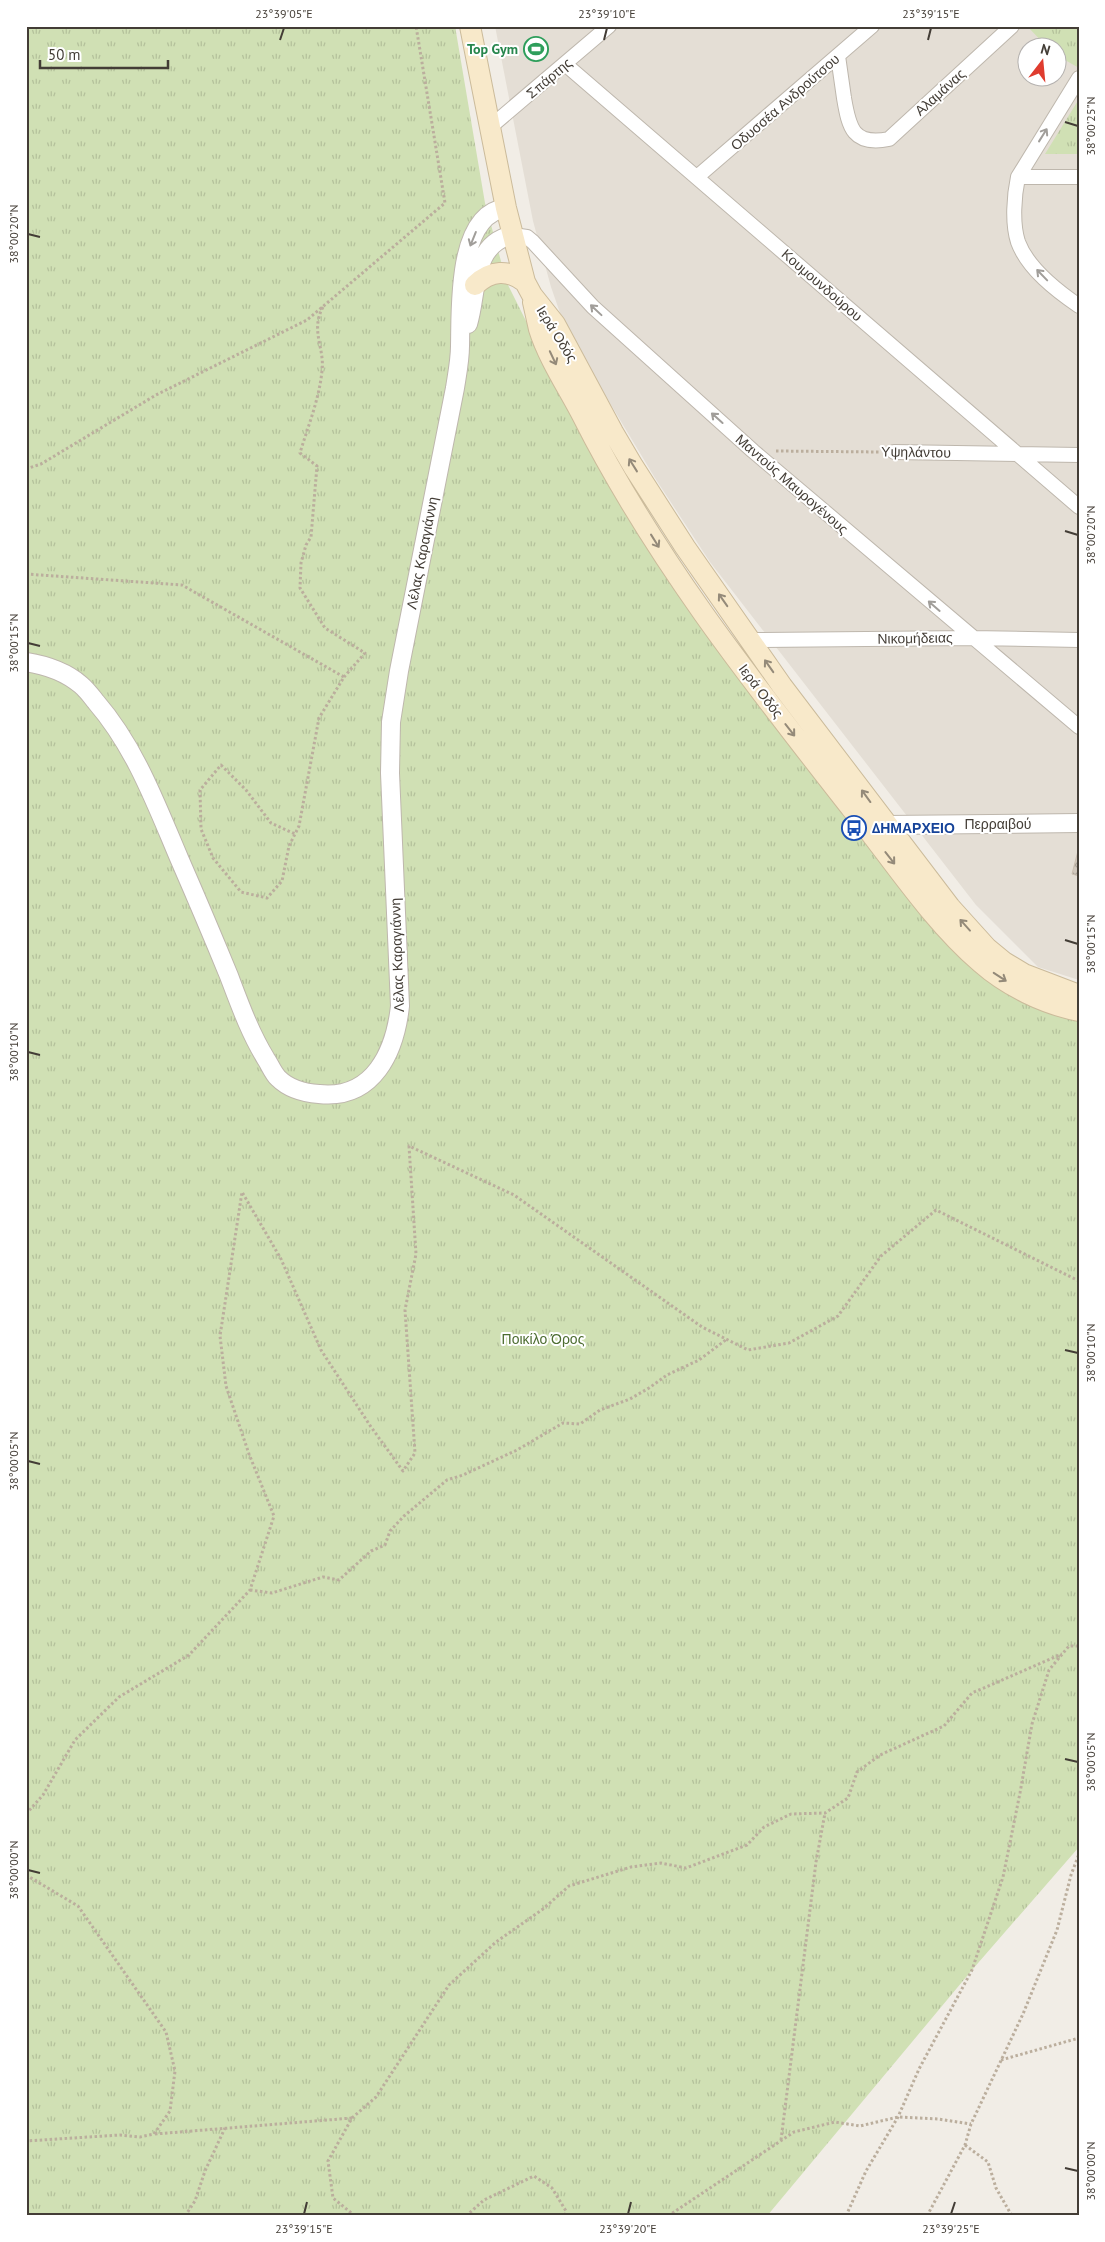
<svg xmlns="http://www.w3.org/2000/svg" width="1105" height="2242" font-family="'PT Sans',sans-serif">
  <style>
    .residential { fill: #e4ded5; fill-rule: evenodd }
    .grass { fill: url(#grass-tufts) }
    .building { fill: url(#building-cross-hatch); stroke: #cbbfb1 }
    .lines { fill: none; stroke-linecap: round; stroke-linejoin: round }
    .minor-casing { stroke: #beb7ad; stroke-width: 16 }
    .tertiary-casing { stroke: #beb7ad; stroke-width: 20 }
    .secondary-casing { stroke: #cbbb9b; stroke-width: 22 }
    .path { stroke: #bbae9d; stroke-width: 3; stroke-dasharray: 2.5 2.5; stroke-linecap: butt }
    .minor { stroke: #fff; stroke-width: 14 }
    .tertiary { stroke: #fff; stroke-width: 18 }
    .secondary { stroke: #f8e9ca; stroke-width: 20 }
    .oneway { stroke: #a19e9a }
    .oneway2 { stroke: #948a79 }
    .ticks { fill: none; stroke: #433d36; stroke-width: 2 }
    .labels { text-anchor: middle; dominant-baseline: central; stroke-width: 4; stroke-linejoin: round; paint-order: stroke }
    .leisure-label { font-size: 14px; font-weight: bold; fill: #27864d; stroke: #fff; text-anchor: end }
    .street-label { font-size: 14px; fill: #433d36; stroke: #fff }
    .transit-label { font-size: 14px; font-weight: bold; fill: #164399; stroke: #fff; text-anchor: start }
    .park-label { font-size: 14px; fill: #4d6d31; stroke: #fff }
    .neatline { fill: none; stroke: #433d36; stroke-width: 2 }
    .ticks-label { font-size: 12px; text-anchor: middle; fill: #433d36 }
  </style>
  <defs>
    <pattern id="grass-tufts" width="24" height="20" patternUnits="userSpaceOnUse" patternTransform="scale(1.25)"><rect width="24" height="20" fill="#d0e0b4"/><path d="M3 7l-1-3M5 7V3M7 7l1-3M15 17l-1-3M17 17v-4M19 17l1-3" fill="none" stroke="#b4c19b"/></pattern>
    <pattern id="building-cross-hatch" width="8" height="8" patternUnits="userSpaceOnUse" patternTransform="scale(1.25)"><rect width="8" height="8" fill="#d1c8bd"/><path d="M0 0l8 8M0 8l8-8" fill="none" stroke="#aba49a"/></pattern>
  </defs>
  <rect width="100%" height="100%" fill="#f1ede6"/>
  <path class="residential" d="M495,26H1079V980L1038,967L976,905L710,562L655,478L566,330L551,287L533,221ZM1028,48H1058V78H1028Z"/>
  <path class="grass" d="M26,26H455L485,203L507,283L570,409L933,920L1079,1016V1847L972,1970L767,2216H26Z
    M1027,26H1079V68L1058,56V48L1047,47Z
    M1079,99V154H1045Z"/>
  <path class="building" d="M1079,847V876L1072,874Z"/>
  <g class="lines">
    <defs>
      <path id="minor" d="M838,56C840,70 842,84 844,98C849,128 853,146 889,139L1012,26
        M565,64L1079,507
        M1079,78L1018,177C1014,196 1012,223 1018,242C1028,269 1057,291 1079,306
        M489,128L609,26
        M697,177L872,26
        M1018,177H1079
        M513,235L527,237L533,242L593,307L753,451L1079,727
        M894,452L1079,455
        M751,640L971,638L1079,640"/>
      <path id="tertiary" d="M468,324C478,292 471,243 513,235
        M26,662C45,665 66,672 81,685C87,690 92,697 96,702C135,747 156,804 179,858C196,897 213,937 229,976C240,1005 250,1033 266,1059C270,1065 273,1073 278,1078C289,1089 304,1093 319,1094C374,1100 395,1051 400,1006L390,773L391,722L399,671L455,388C457,375 460,360 460,346C461,310 456,214 506,208
        M886,825L1079,823"/>
      <path id="secondary" d="M470,26L506,208L525,282L532,295L555,324L613,432L633,466L685,547L782,686L950,907L987,948L1004,962L1024,974L1079,995
        M475,285C491,270 508,269 525,282
        M533,302C535,311 537,320 539,329C548,358 568,388 582,415C654,558 753,683 851,808C892,859 931,920 981,963C1007,986 1044,1004 1079,1011"/>
    </defs>
    <use href="#minor" class="minor-casing"/>
    <use href="#tertiary" class="tertiary-casing"/>
    <use href="#secondary" class="secondary-casing"/>
    <path class="path" d="M323,307C310,331 325,348 322,371C319,400 308,426 300,453L317,466L311,537L306,545L301,563L300,588L325,628L365,653L344,677
      M776,451L880,452
      M26,469L41,464L156,395L307,320L445,203L416,26
      M26,574L182,585L344,677L319,718L299,826L289,846L282,881L267,898L241,892L213,858L201,829L200,790L221,765L246,790L271,823L295,834
      M250,1590L272,1593L323,1577L339,1580L371,1551L385,1545L390,1531L404,1516L447,1480L463,1475L517,1450L563,1423L580,1424L600,1410L630,1399L649,1388L667,1375L699,1360L727,1339
      M26,1814L43,1795L75,1740L119,1697L189,1655L250,1590L274,1516L249,1454L226,1386L220,1336L242,1192L281,1259L321,1350L371,1427L403,1471L415,1453L405,1310L416,1254L409,1146L514,1195L702,1327L748,1350L789,1343L838,1316L881,1256L936,1210L1079,1281
      M26,1875L78,1906L166,2032L175,2071L170,2111L154,2134L140,2137L120,2135L26,2141
      M1001,2060L1079,2038
      M155,2134L352,2118
      M781,2140L816,1862L825,1813
      M965,2145L988,2162L996,2188L1012,2216
      M185,2216L195,2201L205,2171L225,2128
      M355,2216L333,2198L328,2161L352,2118L376,2097L449,1985L496,1942L543,1909L569,1886L631,1867L661,1863L686,1868L747,1845L764,1827L791,1814L825,1813L848,1798L857,1772L880,1755L944,1726L972,1693L1062,1654
      M466,2216L484,2200L534,2176L552,2188L566,2211L565,2216
      M668,2216L794,2132L835,2122L860,2126L898,2117L938,2119L971,2124
      M846,2216L866,2171L898,2117L919,2069L972,1970L1003,1877L1020,1793L1032,1724L1049,1670L1069,1646H1079
      M927,2216L965,2145L971,2124L1023,2014L1057,1930L1071,1875L1079,1854"/>
    <use href="#minor" class="minor"/>
    <use href="#tertiary" class="tertiary"/>
    <use href="#secondary" class="secondary"/>
  </g>
  <defs><path id="oneway-shaft" d="M-6 0H5M1.5-3L5.5 0L1.5 3" fill="none" stroke-width="1.6" stroke-linecap="round" stroke-linejoin="round" transform="scale(1.25)"/></defs>
  <g class="oneway">
    <use href="#oneway-shaft" transform="translate(1043 135) rotate(-58)"/>
    <use href="#oneway-shaft" transform="translate(473 239) rotate(112)"/>
    <use href="#oneway-shaft" transform="translate(1042 275) rotate(-134)"/>
    <use href="#oneway-shaft" transform="translate(596 310) rotate(-137)"/>
    <use href="#oneway-shaft" transform="translate(717 418) rotate(-138)"/>
    <use href="#oneway-shaft" transform="translate(934 606) rotate(-139)"/>
  </g>
  <g class="oneway2">
    <use href="#oneway-shaft" transform="translate(553 358) rotate(65)"/>
    <use href="#oneway-shaft" transform="translate(633 465) rotate(-122)"/>
    <use href="#oneway-shaft" transform="translate(655 541) rotate(58)"/>
    <use href="#oneway-shaft" transform="translate(723 600) rotate(-125)"/>
    <use href="#oneway-shaft" transform="translate(769 666) rotate(-125)"/>
    <use href="#oneway-shaft" transform="translate(790 730) rotate(52)"/>
    <use href="#oneway-shaft" transform="translate(866 796) rotate(-126)"/>
    <use href="#oneway-shaft" transform="translate(890 858) rotate(52)"/>
    <use href="#oneway-shaft" transform="translate(965 925) rotate(-132)"/>
    <use href="#oneway-shaft" transform="translate(1000 977) rotate(33)"/>
  </g>
  <path class="ticks" d="M280,40L284,28M604,40L607,28M928,40L931,28M1065,122L1078,126M28,234L40,237M1065,531L1078,535M28,643L40,646M1065,940L1078,944M28,1052L40,1055M1065,1350L1078,1353M28,1461L40,1464M1065,1759L1078,1762M28,1870L40,1873M1065,2168L1078,2171M304,2214L307,2202M628,2214L631,2202M951,2214L955,2202"/>
  <defs>
    <symbol id="stadium-ring" viewBox="-11 -11 22 22"><circle r="9.5" fill="#fff" stroke="#2e9e5b" stroke-width="1.5"/><path d="M0-5a6.5 5 0 1 0 0 10a6.5 5 0 1 0 0-10ZM-3.5-1.8h7v3.6h-7Z" fill="#2e9e5b"/></symbol>
    <symbol id="bus-ring" viewBox="-11 -11 22 22"><circle r="9.5" fill="#fff" stroke="#1a4fb4" stroke-width="1.5"/><path d="M-5-6H5V4H4V6H2V4H-2V6H-4V4H-5ZM-3.5-4V0h7V-4ZM-3.5 1.2v1.5H-2V1.2ZM2 1.2v1.5H3.5V1.2Z" fill="#1a4fb4"/></symbol>
  </defs>
  <g fill-rule="evenodd">
    <use href="#stadium-ring" x="522" y="35" width="28" height="28"/>
    <use href="#bus-ring" x="840" y="814" width="28" height="28"/>
  </g>
  <g class="labels">
    <g class="leisure-label">
      <text x="518" y="49">Top Gym</text>
    </g>
    <g class="street-label">
      <text transform="translate(549 78) rotate(-40)">Σπάρτης</text>
      <text transform="translate(940 92) rotate(-42)">Αλαμάνας</text>
      <text transform="translate(785 102) rotate(-41)">Οδυσσέα Ανδρούτσου</text>
      <text transform="translate(822 285) rotate(41)">Κουμουνδούρου</text>
      <text transform="translate(557 334) rotate(58)">Ιερά Οδός</text>
      <text transform="translate(916 452) rotate(1)">Υψηλάντου</text>
      <text transform="translate(792 484) rotate(41)">Μαντούς Μαυρογένους</text>
      <text transform="translate(422 553) rotate(-79)">Λέλας Καραγιάννη</text>
      <text transform="translate(915 638) rotate(-1)">Νικομήδειας</text>
      <text transform="translate(761 691) rotate(53)">Ιερά Οδός</text>
      <text x="998" y="824">Περραιβού</text>
      <text transform="translate(397 955) rotate(-92)">Λέλας Καραγιάννη</text>
    </g>
    <g class="transit-label">
      <text x="872" y="828">ΔΗΜΑΡΧΕΙΟ</text>
    </g>
    <g class="park-label">
      <text x="543" y="1339">Ποικίλο Όρος</text>
    </g>
  </g>
  <rect width="1105" height="2242" fill="none" stroke="#ffffff" stroke-width="55"/>
  <g transform="translate(1042 62) rotate(16)"><circle r="24" fill="#ffffff" stroke="#b4b1af"/>
  <path d="M0-4L9 19L0 12L-9 19Z" fill="#df3c2f"/>
  <text y="-8" font-size="14" font-weight="bold" text-anchor="middle" fill="#433d36">N</text>
  </g>
  <path d="M40 60v8h128v-8" fill="none" stroke="#433d36" stroke-width="2.5"/>
  <text x="48" y="60" font-size="15" fill="#433d36" stroke="#ffffff" stroke-width="4" paint-order="stroke">50 m</text>
  <rect x="28" y="28" width="1050" height="2186" class="neatline"/>
  <g class="ticks-label">
    <text x="284" y="18">23°39'05"E</text>
    <text x="607" y="18">23°39'10"E</text>
    <text x="931" y="18">23°39'15"E</text>
    <text transform="translate(1091 126) rotate(-90)" y="4">38°00'25"N</text>
    <text transform="translate(14 234) rotate(-90)" y="4">38°00'20"N</text>
    <text transform="translate(1091 535) rotate(-90)" y="4">38°00'20"N</text>
    <text transform="translate(14 643) rotate(-90)" y="4">38°00'15"N</text>
    <text transform="translate(1091 944) rotate(-90)" y="4">38°00'15"N</text>
    <text transform="translate(14 1052) rotate(-90)" y="4">38°00'10"N</text>
    <text transform="translate(1091 1353) rotate(-90)" y="4">38°00'10"N</text>
    <text transform="translate(14 1461) rotate(-90)" y="4">38°00'05"N</text>
    <text transform="translate(1091 1762) rotate(-90)" y="4">38°00'05"N</text>
    <text transform="translate(14 1870) rotate(-90)" y="4">38°00'00"N</text>
    <text transform="translate(1091 2171) rotate(-90)" y="4">38°00'00"N</text>
    <text x="304" y="2233">23°39'15"E</text>
    <text x="628" y="2233">23°39'20"E</text>
    <text x="951" y="2233">23°39'25"E</text>
  </g>
</svg>
